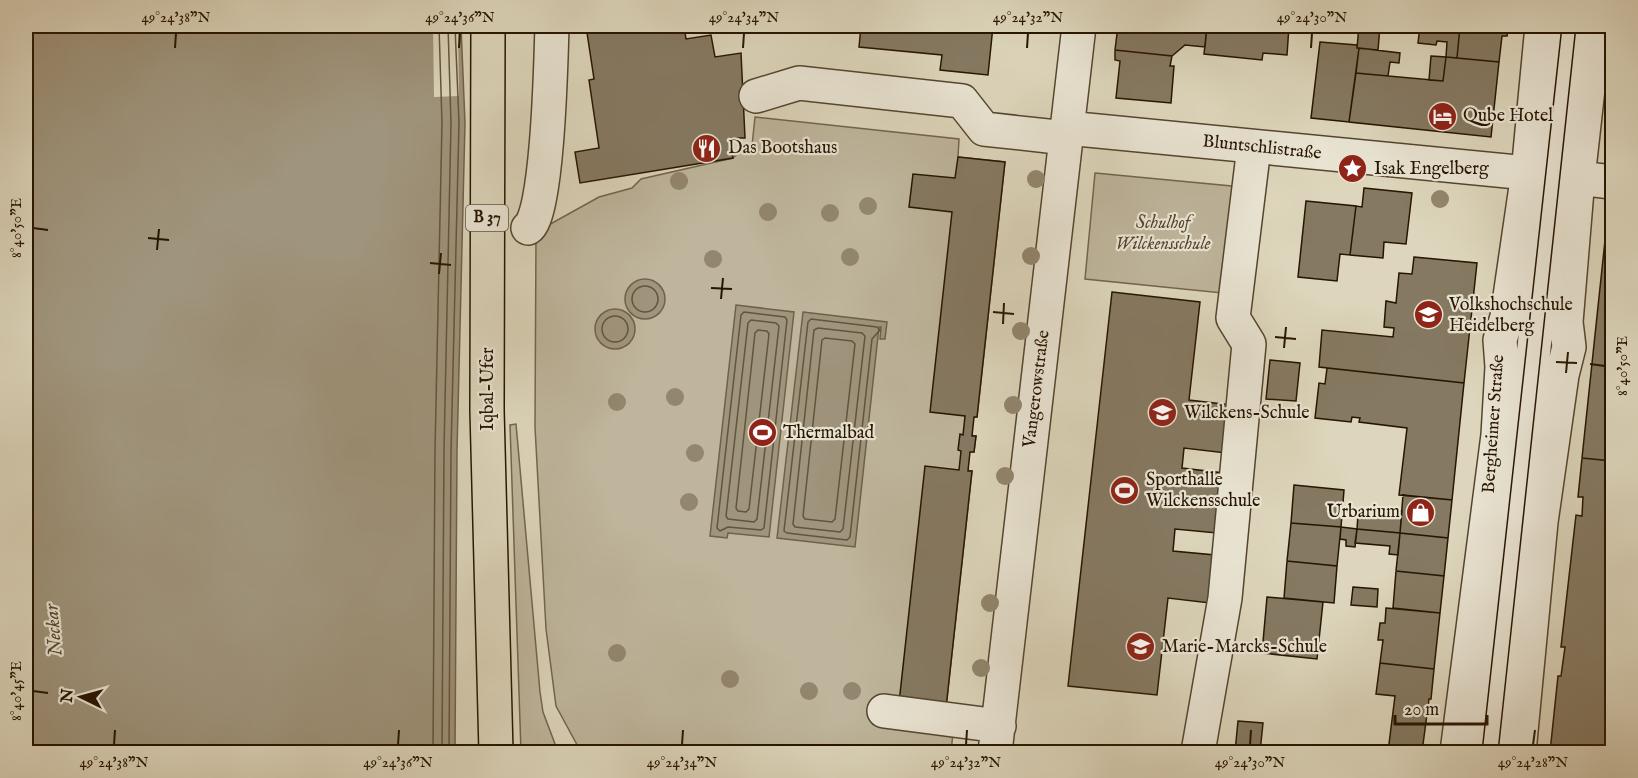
<svg xmlns="http://www.w3.org/2000/svg" width="1638" height="778" font-family="'IM FELL English',serif">
  <style>
    .green { fill: #beb59c; stroke: #72654e; stroke-width: 1.5 }
    .water { fill: #9f947c; stroke: #6f614a; stroke-width: 1.5 }
    .pier { fill: #ddd6bc }
    .lines { fill: none; stroke-linecap: round; stroke-linejoin: round }
    .shore { stroke: #62543e; stroke-width: 1.5 }
    .building { fill: #857962; stroke: #261500; stroke-width: 1.5 }
    .minor-casing { stroke: #54452f; stroke-width: 36 }
    .major-casing { stroke: #261500; stroke-width: 36 }
    .minor { stroke: #e9e4d3; stroke-width: 33 }
    .major { stroke: #ddd6bc; stroke-width: 33 }
    .tram { stroke: #261500; stroke-width: 1.5 }
    .tree { fill: #92866e }
    .ticks { fill: none; stroke: #261500; stroke-width: 2 }
    .labels { text-anchor: middle; dominant-baseline: central; stroke-width: 4.5; stroke-linejoin: round; paint-order: stroke }
    .shield { fill: #e9e4d3; stroke: #60533f; stroke-width: 1.5 }
    .shield-label { font-size: 16px; font-weight: bold; fill: #261500 }
    .poi-label { font-size: 18px; fill: #261500; stroke: #e9e4d3; text-anchor: start }
    .street-label { font-size: 18px; fill: #261500; stroke: #e9e4d3 }
    .park-label { font-size: 18px; font-style: italic; fill: #54452f; stroke: #e9e4d3 }
    .water-label { font-size: 20px; font-style: italic; fill: #564832; stroke: #e9e4d3 }
    .neatline { fill: none; stroke: #261500; stroke-width: 2 }
    .ticks-label { font-size: 15px; text-anchor: middle; fill: #261500 }
  </style>
  <rect width="100%" height="100%" fill="#ddd6bc"/>
  <filter id="stains"><feTurbulence type="fractalNoise" baseFrequency=".00333" numOctaves="4"/><feColorMatrix values="0 0 0 0 .2 0 0 0 0 .09 0 0 0 0 .02 0 0 0 .5 -.17"/></filter>
  <radialGradient id="worn" r=".72"><stop offset=".6" stop-color="#630" stop-opacity="0"/><stop offset="1" stop-color="#630" stop-opacity=".3"/></radialGradient>
  <path class="green" d="M755,117L959,139L958,157L1005,162L977,417H969L968,435L976,436L974,452L966,451L964,470L972,471L946,708L953,733L951,752H581L556,706L546,629L535,427L536,232L599,197L632,188L641,179L733,158L746,145L752,146Z
    M1095,173L1242,187L1232,294L1085,279Z
    M516,424L540,692L543,712L558,752H521L510,425Z"/>
  <path class="water" d="M26,26H461L465,123L457,451L455,752H26Z
    M625 299a20 20 0 1 1 40 0a20 20 0 1 1-40 0Z
    M736,305L794,312L769,537L728,533L727,538L710,536Z
    M595 329a20 20 0 1 1 40 0a20 20 0 1 1-40 0Z
    M803,312L887,322L885,339H880L881,327H879L855,547L777,538Z"/>
  <path class="pier" d="M433,26H458L459,96L434,97Z"/>
  <g class="lines">
    <path class="shore" d="M632 299a13 13 0 1 1 26 0a13 13 0 1 1-26 0Z
      M744,312L785,317L787,320L764,528L761,530L728,527L720,531L717,528L741,315Z
      M602 329a13 13 0 1 1 26 0a13 13 0 1 1-26 0Z
      M811,319L877,327L880,330L872,339L850,537L847,540L787,533L784,531L808,322Z
      M751,320L776,323L779,326L757,519L754,522L728,519L726,516L748,323Z
      M818,328L862,333L865,336L843,529L840,532L795,527L793,524L814,330Z
      M758,330L767,331L769,334L749,509L746,512L738,511L736,508L755,333Z
      M825,338L852,341L855,344L835,519L832,522L805,519L803,516L822,340Z
      M433,752L435,450L442,123L439,26
      M442,752L444,450L451,123L448,26
      M449,752L451,451L459,123L455,26"/>
  </g>
  <path class="building" d="M586,26H684L686,39L711,35L715,57L741,53L745,138H731L733,158L580,183L575,152L599,148L589,80L594,79Z
    M861,26H993L988,75L940,70L942,55L859,47Z
    M1118,26H1207L1205,47L1185,45L1172,56L1115,50Z
    M1207,26H1289L1287,55L1263,53L1262,60L1204,54Z
    M1359,26H1380L1378,50L1357,48Z
    M1420,26H1460L1457,58L1446,57L1447,42L1437,41L1436,45L1418,43Z
    M1460,26H1509L1507,36H1502L1499,62L1457,58Z
    M1320,42L1357,45V48H1359L1349,122L1311,118Z
    M1359,48L1400,53L1399,63L1390,62L1388,76L1356,73Z
    M1115,50L1172,56L1170,66H1174L1171,103L1116,98L1120,61L1115,60Z
    M1431,56L1446,57L1443,81L1429,80Z
    M1446,57L1499,62L1491,137L1349,122L1356,73L1443,81Z
    M958,157L1005,162L977,417H974L972,436H976L974,452H970L968,471H972L946,708L899,703L925,466L959,470L961,451L958,450L960,434L963,435L965,416L930,412L952,212L909,207L913,174L955,178Z
    M1364,188L1412,193L1406,244L1384,242L1383,258L1350,255L1356,206L1362,207Z
    M1306,201L1356,206L1350,255L1340,254L1337,281L1298,277Z
    M1608,212H1612V461L1582,458Z
    M1414,257L1477,263L1464,383L1319,367L1322,330L1393,337L1394,328L1384,327L1386,301L1396,303L1399,273L1412,274Z
    M1112,292L1200,302L1189,400L1231,405L1226,453L1184,448L1182,468L1224,473L1217,533L1175,529L1173,551L1215,555L1210,603L1168,598L1157,695L1068,686Z
    M1270,360L1300,363L1296,401L1266,399Z
    M1327,368L1464,383L1452,500L1399,495L1407,428L1359,422L1360,418L1352,417L1351,422L1315,418L1319,383L1325,384Z
    M1582,458L1612,461V752H1550L1558,676H1561L1565,647H1561L1576,515L1582,516L1583,497H1578Z
    M1294,485L1344,490L1341,527L1291,523Z
    M1403,495L1452,500L1448,538L1400,533Z
    M1394,510L1402,511L1400,533L1357,529L1358,515L1394,518Z
    M1291,523L1341,527L1337,566L1287,561Z
    M1341,527L1357,529L1355,547L1346,546V540L1340,539Z
    M1357,529L1400,533L1398,555L1389,554L1390,546L1355,543Z
    M1400,533L1448,538L1444,576L1396,571Z
    M1287,561L1337,566L1334,603L1284,598Z
    M1396,571L1444,576L1440,613L1393,608Z
    M1353,587L1378,589L1377,607L1351,605Z
    M1267,597L1323,602L1317,659L1262,653Z
    M1386,608L1440,613L1434,669L1380,663L1383,640H1378L1380,623H1385Z
    M1380,663L1434,669L1431,699H1429L1422,752H1388L1395,696L1376,694Z
    M1238,721L1263,723L1260,752H1235Z
    M1274,748L1313,752H1273Z"/>
  <g class="lines">
    <defs>
      <path id="minor" d="M756,96L799,83L962,101L984,129L1066,138
        M1067,128L1528,173
        M1578,178L1612,182
        M528,228C548,215 551,57 552,26
        M884,711L999,726
        M995,752L1079,26
        M1198,752L1225,598L1249,344L1233,318L1254,147
        M1457,752L1498,435L1502,367L1500,340L1507,317L1528,173L1542,26
        M1490,752L1569,26
        M1519,752L1541,522L1562,375L1569,347L1566,322L1578,178L1595,26"/>
      <path id="major" d="M488,26L487,410L496,752"/>
    </defs>
    <use href="#minor" class="minor-casing"/>
    <use href="#major" class="major-casing"/>
    <use href="#minor" class="minor"/>
    <use href="#major" class="major"/>
    <path class="tram" d="M1482,752L1562,26
      M1498,752L1576,26"/>
  </g>
  <g class="tree">
    <circle cx="1036" cy="179" r="9"/>
    <circle cx="679" cy="181" r="9"/>
    <circle cx="1440" cy="199" r="9"/>
    <circle cx="868" cy="206" r="9"/>
    <circle cx="768" cy="212" r="9"/>
    <circle cx="830" cy="213" r="9"/>
    <circle cx="1031" cy="256" r="9"/>
    <circle cx="850" cy="257" r="9"/>
    <circle cx="713" cy="259" r="9"/>
    <circle cx="1021" cy="331" r="9"/>
    <circle cx="675" cy="397" r="9"/>
    <circle cx="617" cy="402" r="9"/>
    <circle cx="1013" cy="405" r="9"/>
    <circle cx="695" cy="453" r="9"/>
    <circle cx="1005" cy="476" r="9"/>
    <circle cx="689" cy="502" r="9"/>
    <circle cx="990" cy="603" r="9"/>
    <circle cx="617" cy="653" r="9"/>
    <circle cx="981" cy="668" r="9"/>
    <circle cx="730" cy="679" r="9"/>
    <circle cx="809" cy="691" r="9"/>
    <circle cx="852" cy="691" r="9"/>
  </g>
  <path class="ticks" d="M175,48L176,33M459,48L460,33M743,48L744,33M1027,48L1028,33M1311,48L1312,33M33,228L48,230M148,238L169,240M157,250L159,229M430,263L451,265M439,274L441,253M711,288L732,289M721,299L723,278M993,312L1014,314M1003,324L1004,303M1275,337L1296,339M1284,348L1286,327M1556,362L1577,363M1590,364L1605,366M1566,373L1568,352M33,691L48,693M114,745L115,730M398,745L399,730M682,745L683,730M966,745L967,730M1250,745L1251,730M1533,745L1535,730"/>
  <defs>
    <symbol id="hotel-disc" viewBox="-11 -11 22 22"><circle r="9.5" fill="#8f2418" stroke="#e9e4d3"/><path d="M-6-4.5h1.5V1H6V5H4.5V3h-9V5H-6ZM-4 0a1.8 1.8 0 1 1 3.6 0ZM.5 0V-2.5h3Q6-2.5 6 0Z" fill="#fff"/></symbol>
    <symbol id="restaurant-disc" viewBox="-11 -11 22 22"><circle r="9.5" fill="#8f2418" stroke="#e9e4d3"/><path d="M-5-6h1v4h1v-4h1v4h1v-4h1v5L-1.5 .5V6h-2V.5L-5-1ZM5-6V6H3V1.5H1.5Q1.5-4 5-6Z" fill="#fff"/></symbol>
    <symbol id="sight-disc" viewBox="-11 -11 22 22"><circle r="9.5" fill="#8f2418" stroke="#e9e4d3"/><path d="M0-6L1.8-2.2L6-1.7L2.9 1.2L3.7 5.4L0 3.3L-3.7 5.4L-2.9 1.2L-6-1.7L-1.8-2.2Z" fill="#fff"/></symbol>
    <symbol id="school-disc" viewBox="-11 -11 22 22"><circle r="9.5" fill="#8f2418" stroke="#e9e4d3"/><path d="M0-5L7-2L0 1L-7-2ZM-4 1L0 2.5L4 1V4Q0 6-4 4Z" fill="#fff"/></symbol>
    <symbol id="stadium-disc" viewBox="-11 -11 22 22"><circle r="9.5" fill="#8f2418" stroke="#e9e4d3"/><path d="M0-5a6.5 5 0 1 0 0 10a6.5 5 0 1 0 0-10ZM-3.5-1.8h7v3.6h-7Z" fill="#fff"/></symbol>
    <symbol id="shop-disc" viewBox="-11 -11 22 22"><circle r="9.5" fill="#8f2418" stroke="#e9e4d3"/><path d="M-5-2.5h2.3a2.7 3.5 0 0 1 5.4 0H5L5.5 6h-11ZM-1.5-2.5h3a1.5 2.3 0 0 0-3 0Z" fill="#fff"/></symbol>
  </defs>
  <g fill-rule="evenodd">
    <use href="#hotel-disc" x="1426" y="100" width="33" height="33"/>
    <use href="#restaurant-disc" x="690" y="132" width="33" height="33"/>
    <use href="#sight-disc" x="1336" y="152" width="33" height="33"/>
    <use href="#school-disc" x="1412" y="298" width="33" height="33"/>
    <use href="#school-disc" x="1146" y="396" width="33" height="33"/>
    <use href="#stadium-disc" x="746" y="416" width="33" height="33"/>
    <use href="#stadium-disc" x="1108" y="474" width="33" height="33"/>
    <use href="#shop-disc" x="1404" y="496" width="33" height="33"/>
    <use href="#school-disc" x="1124" y="630" width="33" height="33"/>
  </g>
  <g class="labels">
    <rect class="shield" x="466" y="205" width="42" height="26" rx="4.5"/>
    <g class="shield-label">
      <text x="487" y="218">B 37</text>
    </g>
    <g class="poi-label">
      <text x="1463" y="116">Qube Hotel</text>
      <text x="728" y="148">Das Bootshaus</text>
      <text x="1374" y="169">Isak Engelberg</text>
      <text x="1449" y="305">Volkshochschule<tspan x="1449" dy="21">Heidelberg</tspan></text>
      <text x="1184" y="413">Wilckens-Schule</text>
      <text x="783" y="433">Thermalbad</text>
      <text x="1146" y="480">Sporthalle<tspan x="1146" dy="21">Wilckensschule</tspan></text>
      <text x="1400" y="512" text-anchor="end">Urbarium</text>
      <text x="1162" y="647">Marie-Marcks-Schule</text>
    </g>
    <g class="street-label">
      <text transform="translate(1262 148) rotate(6)">Bluntschlistraße</text>
      <text transform="translate(488 389) rotate(-90)">Iqbal-Ufer</text>
      <text transform="translate(1037 389) rotate(-83)">Vangerowstraße</text>
      <text transform="translate(1494 424) rotate(-86)">Bergheimer Straße</text>
    </g>
    <g class="park-label">
      <text x="1163" y="223">Schulhof<tspan x="1163" dy="21">Wilckensschule</tspan></text>
    </g>
    <g class="water-label">
      <text transform="translate(54 630) rotate(-95)">Neckar</text>
    </g>
  </g>
  <rect width="1638" height="778" fill="none" stroke="#ddd6bc" stroke-width="66"/>
  <g transform="translate(81 697) rotate(275)" stroke="#e9e4d3" stroke-width="4.5" paint-order="stroke">
  <path d="M0-4.5L10 22L0 15L-10 22Z" fill="#261500"/>
  <text y="-9" font-size="16" font-weight="bold" text-anchor="middle" fill="#261500">N</text>
  </g>
  <path d="M1395 715v9h92v-9" fill="none" stroke="#261500" stroke-width="3"/>
  <text x="1404" y="715" font-size="18" fill="#261500" stroke="#e9e4d3" stroke-width="4.5" paint-order="stroke">20 m</text>
  <rect x="33" y="33" width="1572" height="712" class="neatline"/>
  <g class="ticks-label">
    <text x="176" y="22">49°24'38"N</text>
    <text x="460" y="22">49°24'36"N</text>
    <text x="744" y="22">49°24'34"N</text>
    <text x="1028" y="22">49°24'32"N</text>
    <text x="1312" y="22">49°24'30"N</text>
    <text transform="translate(16 228) rotate(-90)" y="5">8°40'50"E</text>
    <text transform="translate(1622 366) rotate(-90)" y="5">8°40'50"E</text>
    <text transform="translate(16 691) rotate(-90)" y="5">8°40'45"E</text>
    <text x="114" y="767">49°24'38"N</text>
    <text x="398" y="767">49°24'36"N</text>
    <text x="682" y="767">49°24'34"N</text>
    <text x="966" y="767">49°24'32"N</text>
    <text x="1250" y="767">49°24'30"N</text>
    <text x="1533" y="767">49°24'28"N</text>
  </g>
  <rect width="100%" height="100%" filter="url(#stains)"/>
  <rect width="100%" height="100%" fill="url(#worn)"/>
</svg>
